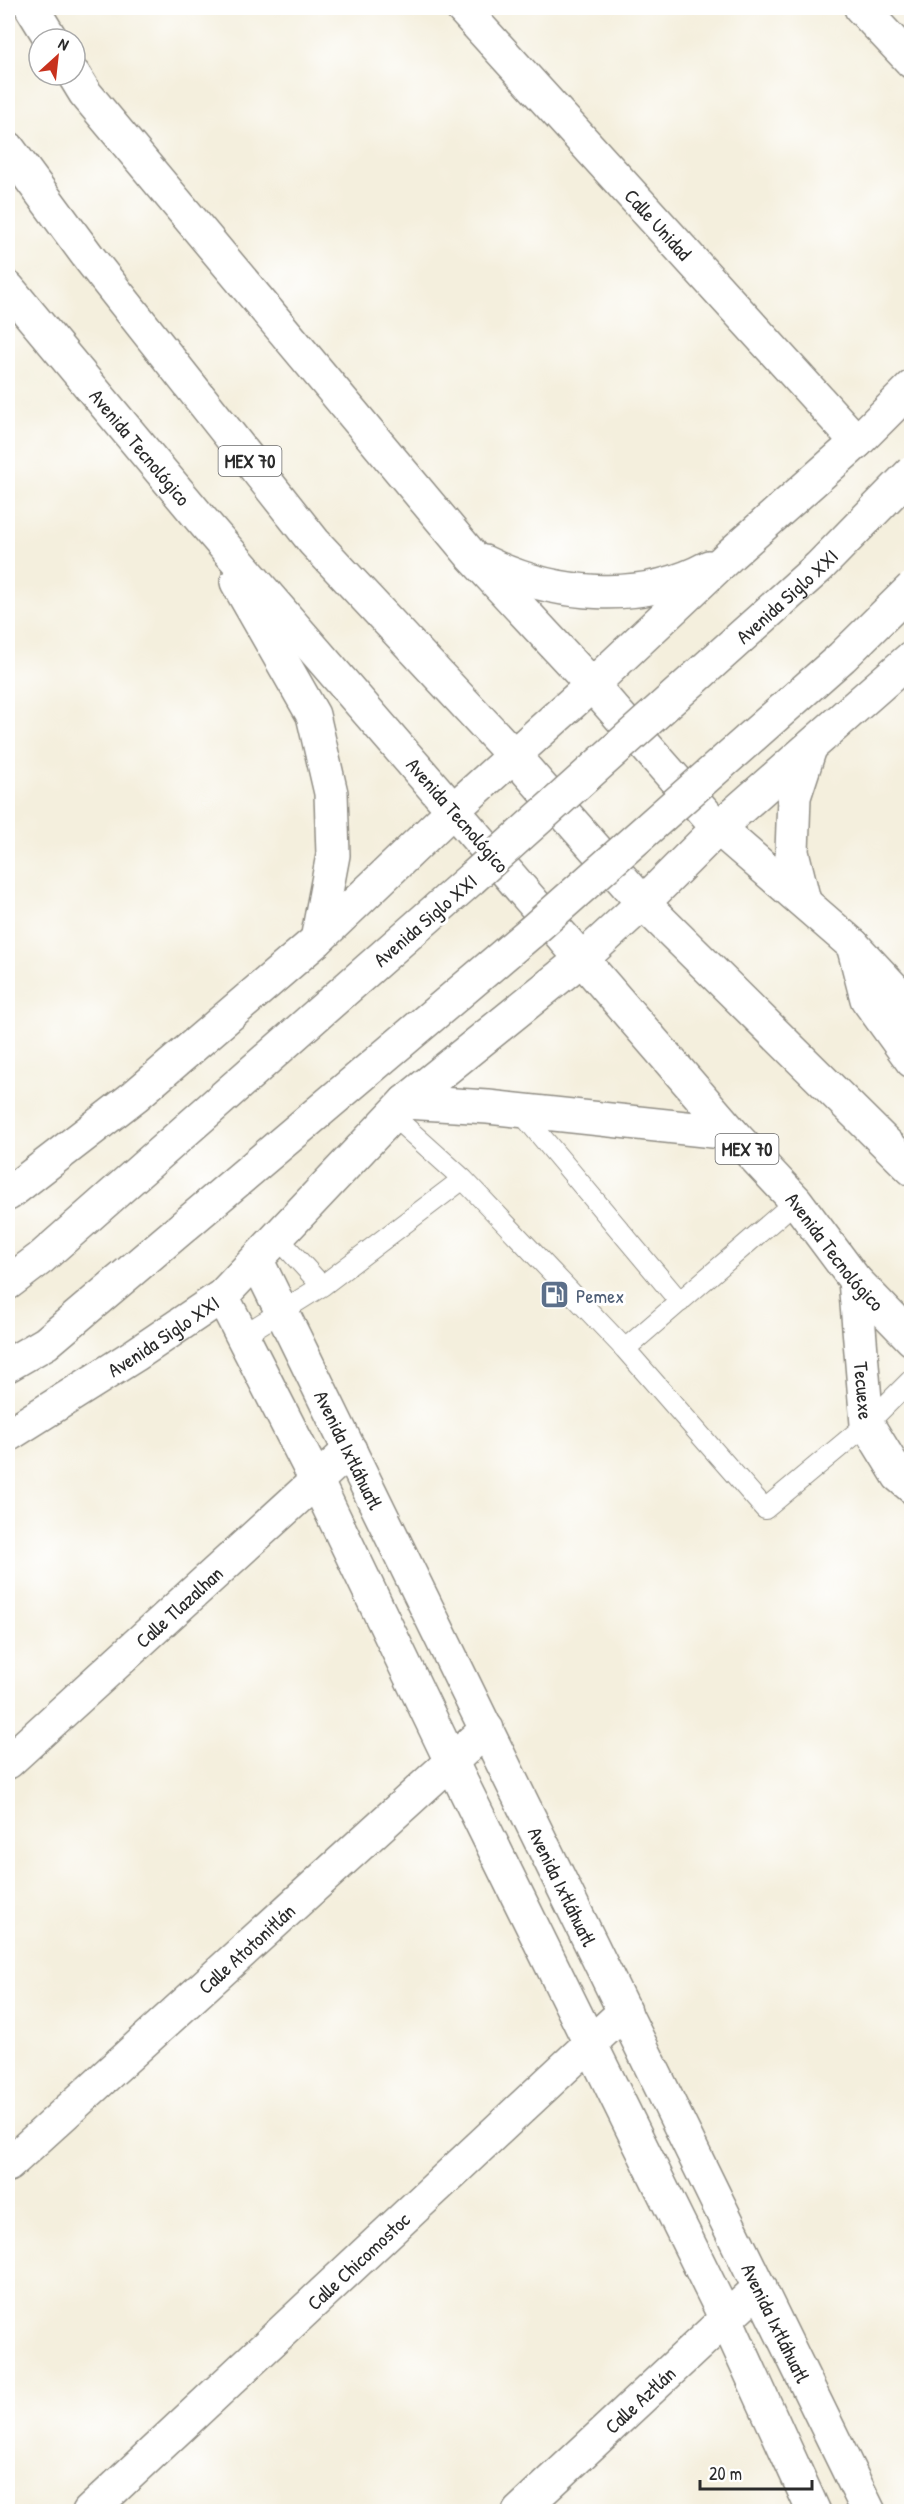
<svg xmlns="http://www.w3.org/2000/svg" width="919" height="2519" font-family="'Patrick Hand',sans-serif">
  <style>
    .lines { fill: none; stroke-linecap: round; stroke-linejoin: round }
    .lane-casing { stroke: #908d84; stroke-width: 22 }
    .street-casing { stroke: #908d84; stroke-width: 36 }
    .secondary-casing { stroke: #908d84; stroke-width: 36 }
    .primary-casing { stroke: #908d84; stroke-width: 36 }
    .highway-casing { stroke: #908d84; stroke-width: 36 }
    .lane { stroke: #fff; stroke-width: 20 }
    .street { stroke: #fff; stroke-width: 33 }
    .secondary { stroke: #fff; stroke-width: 33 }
    .primary { stroke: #fff; stroke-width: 33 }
    .highway { stroke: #fff; stroke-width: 33 }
    .highway-bridge-casing { stroke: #908d84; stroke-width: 36; stroke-linecap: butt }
    .highway-bridge { stroke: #fff; stroke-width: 33 }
    .labels { text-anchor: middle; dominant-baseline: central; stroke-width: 6; stroke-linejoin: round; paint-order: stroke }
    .shield { fill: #fff; stroke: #6b6b6b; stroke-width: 1.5 }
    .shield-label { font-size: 18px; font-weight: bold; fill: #2b2b2b }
    .street-label { font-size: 20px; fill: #2b2b2b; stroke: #fff }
    .service-label { font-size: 20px; fill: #4e5e75; stroke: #fff; text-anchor: start }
  </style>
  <rect width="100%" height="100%" fill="#fff"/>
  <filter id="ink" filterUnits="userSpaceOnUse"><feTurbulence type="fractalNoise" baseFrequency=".0167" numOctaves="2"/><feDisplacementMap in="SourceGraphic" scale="12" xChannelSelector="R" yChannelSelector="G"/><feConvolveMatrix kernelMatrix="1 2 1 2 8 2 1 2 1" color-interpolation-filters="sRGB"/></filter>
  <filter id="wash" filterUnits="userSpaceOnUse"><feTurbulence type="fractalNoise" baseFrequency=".008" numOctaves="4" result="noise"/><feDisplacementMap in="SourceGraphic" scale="24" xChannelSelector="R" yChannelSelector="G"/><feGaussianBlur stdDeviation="1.35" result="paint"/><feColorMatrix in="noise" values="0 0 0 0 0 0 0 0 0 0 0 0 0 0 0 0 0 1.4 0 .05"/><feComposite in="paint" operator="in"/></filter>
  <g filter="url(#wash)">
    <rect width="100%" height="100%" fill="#f4efdd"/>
  </g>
  <g filter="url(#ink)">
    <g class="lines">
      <defs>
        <path id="lane" d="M519,1110L680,1302
          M463,1179L625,1349L796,1201
          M278,1238L322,1286
          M242,1336L322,1286L463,1179L392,1115
          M625,1349L765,1509L867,1424L912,1379"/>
        <g id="street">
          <path id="s1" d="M462,8L857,442"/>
          <path d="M861,8L912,62"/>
          <path id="s2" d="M8,1762L350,1450"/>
          <path id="s3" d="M8,2165L487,1729"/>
          <path id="s4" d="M89,2512L625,2011"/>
          <path id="s5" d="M519,2512L760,2287"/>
        </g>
        <g id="secondary">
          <path d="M32,8L51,39"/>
          <path d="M74,75L85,93L471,555L592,685L718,828L853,945L912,1008"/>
          <path d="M484,562C552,596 640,605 709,567"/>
          <path d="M804,901L792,852L794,797L810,748"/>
          <path d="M8,1194L135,1096L317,940L453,810L592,685L731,554L857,442L912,387"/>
          <path id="s6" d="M257,1261L869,2512"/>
          <path id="s7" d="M855,1280L867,1424L899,1476L912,1487"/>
          <path d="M222,1296L316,1480L451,1761L726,2319L814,2512"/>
          <path id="s8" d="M8,1435L135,1355L222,1296L405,1102L583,958L643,903L718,828L912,657"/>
        </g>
        <g id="primary">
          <path d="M8,148L90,259L314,542L513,755"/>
          <path id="s9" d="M8,288L200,518L453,810"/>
          <path d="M237,582L313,715L331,793L333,855L317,940"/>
        </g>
        <g id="highway">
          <path d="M513,755L643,903L912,1169"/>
          <path id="s10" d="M453,810L732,1133L796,1201L855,1280L912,1339"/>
          <path d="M853,945L867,999L912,1061"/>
          <path d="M405,1102L488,1107L732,1133"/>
          <path d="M8,1283L41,1258L471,879"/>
          <path d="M8,1365L46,1343L531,932"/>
        </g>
      </defs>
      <use href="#lane" class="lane-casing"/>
      <use href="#street" class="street-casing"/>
      <use href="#secondary" class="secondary-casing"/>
      <use href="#primary" class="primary-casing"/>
      <use href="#highway" class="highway-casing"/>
      <use href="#lane" class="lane"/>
      <use href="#street" class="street"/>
      <use href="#secondary" class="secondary"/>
      <use href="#primary" class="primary"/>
      <use href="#highway" class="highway"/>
      <defs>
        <g id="highway-bridge">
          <path id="s11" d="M471,879L819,567L912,472"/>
          <path d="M531,932L842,657L912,588"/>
        </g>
      </defs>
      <use href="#highway-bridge" class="highway-bridge-casing"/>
      <use href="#highway-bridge" class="highway-bridge"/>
    </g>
  </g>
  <defs>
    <symbol id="fuel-square" viewBox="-11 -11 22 22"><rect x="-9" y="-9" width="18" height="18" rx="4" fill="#5c6f8a" stroke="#fff"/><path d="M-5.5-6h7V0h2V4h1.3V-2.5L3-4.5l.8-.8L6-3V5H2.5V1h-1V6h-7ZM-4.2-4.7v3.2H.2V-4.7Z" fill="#fff"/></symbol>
  </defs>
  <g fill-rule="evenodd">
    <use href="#fuel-square" x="538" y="1278" width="33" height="33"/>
  </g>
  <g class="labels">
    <g class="shield">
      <rect x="218.5" y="446" width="63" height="30" rx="4.5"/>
      <rect x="715.5" y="1134" width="63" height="30" rx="4.5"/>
    </g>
    <g class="shield-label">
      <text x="250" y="461">MEX 70</text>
      <text x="747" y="1149">MEX 70</text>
    </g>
    <g class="street-label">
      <text stroke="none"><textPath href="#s1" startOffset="292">Calle Unidad</textPath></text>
      <text stroke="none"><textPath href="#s9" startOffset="207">Avenida Tecnológico</textPath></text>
      <text stroke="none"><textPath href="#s11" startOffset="424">Avenida Siglo XXI</textPath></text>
      <text transform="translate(458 815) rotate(49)">Avenida Tecnológico</text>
      <text transform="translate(425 920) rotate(-41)">Avenida Siglo XXI</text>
      <text stroke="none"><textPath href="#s10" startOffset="584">Avenida Tecnológico</textPath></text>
      <text stroke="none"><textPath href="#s8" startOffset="184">Avenida Siglo XXI</textPath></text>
      <text stroke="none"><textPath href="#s7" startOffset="111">Tecuexe</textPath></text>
      <text stroke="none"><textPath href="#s6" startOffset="210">Avenida Ixtláhuatl</textPath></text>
      <text stroke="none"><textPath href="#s2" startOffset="231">Calle Tlazalhan</textPath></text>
      <text stroke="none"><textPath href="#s6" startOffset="696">Avenida Ixtláhuatl</textPath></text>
      <text stroke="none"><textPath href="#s3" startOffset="322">Calle Atotonitlán</textPath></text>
      <text stroke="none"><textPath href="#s4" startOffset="368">Calle Chicomostoc</textPath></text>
      <text stroke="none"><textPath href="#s6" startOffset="1182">Avenida Ixtláhuatl</textPath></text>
      <text stroke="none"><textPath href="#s5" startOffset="165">Calle Aztlán</textPath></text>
    </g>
    <g class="service-label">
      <text x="576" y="1295">Pemex</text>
    </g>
  </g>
  <rect width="919" height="2519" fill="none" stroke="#fff" stroke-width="30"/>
  <g transform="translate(57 57) rotate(27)"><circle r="28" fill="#ffffff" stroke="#aaaaaa" stroke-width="1.5"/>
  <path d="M0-4.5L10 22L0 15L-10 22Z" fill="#c8321e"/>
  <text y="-9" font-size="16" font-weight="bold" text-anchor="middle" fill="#2b2b2b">N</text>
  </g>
  <path d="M700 2480v9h112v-9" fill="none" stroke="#2b2b2b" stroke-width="3"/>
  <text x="709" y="2480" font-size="18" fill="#2b2b2b" stroke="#ffffff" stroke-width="4.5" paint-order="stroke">20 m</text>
</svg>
